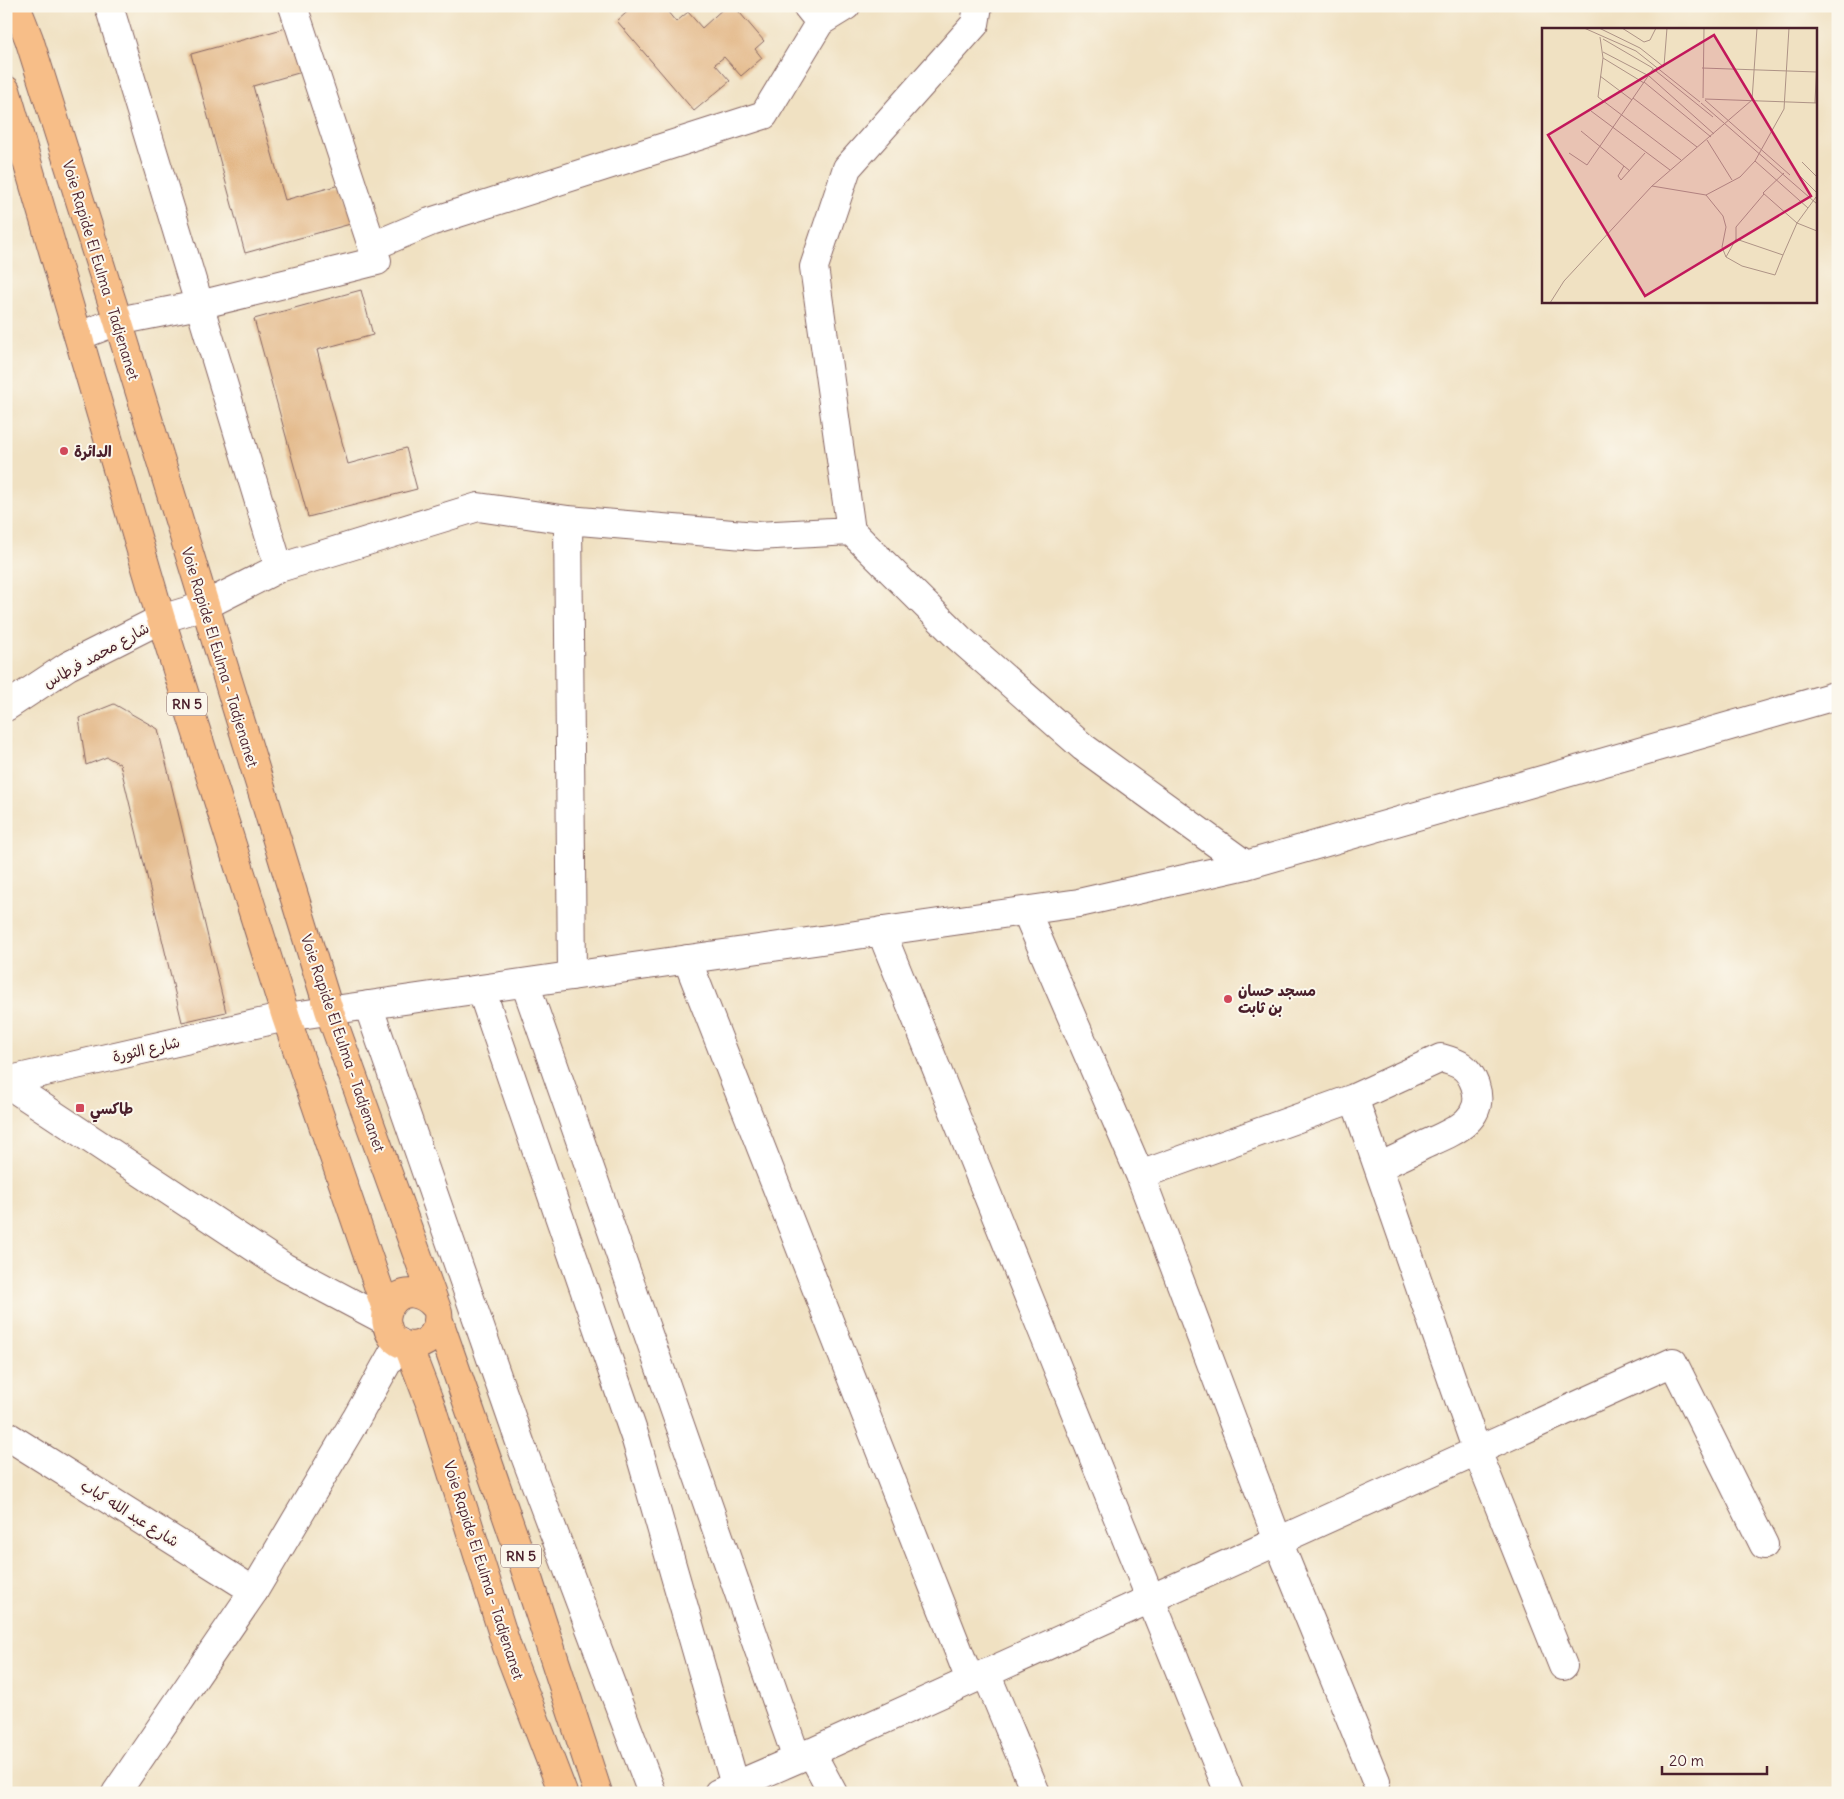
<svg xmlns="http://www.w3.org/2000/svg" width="1844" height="1799" font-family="Delius,'Playpen Sans Arabic',sans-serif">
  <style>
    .building { fill: #e3b888 }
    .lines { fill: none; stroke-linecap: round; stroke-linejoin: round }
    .minor-casing { stroke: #846360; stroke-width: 30 }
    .tertiary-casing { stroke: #846360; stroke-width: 30 }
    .trunk-casing { stroke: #846360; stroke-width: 30 }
    .minor { stroke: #fff; stroke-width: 28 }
    .tertiary { stroke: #fff; stroke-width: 28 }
    .trunk { stroke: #f7be88; stroke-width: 28 }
    .poi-dot { fill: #d1495b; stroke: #fbf7ec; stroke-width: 2 }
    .labels { text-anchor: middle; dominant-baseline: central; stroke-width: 4; stroke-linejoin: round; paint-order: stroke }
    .shield { fill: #fbf7ec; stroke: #7f6065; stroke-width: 1 }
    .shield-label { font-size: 14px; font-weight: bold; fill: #4a1f2b }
    .street-label { font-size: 15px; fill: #4a1f2b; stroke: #fbf7ec }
    .poi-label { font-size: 15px; font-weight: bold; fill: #4a1f2b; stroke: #fbf7ec; text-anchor: start }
    .inset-road { fill: none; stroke: #ae9386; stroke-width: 1 }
    .view { fill: #c2185b; fill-opacity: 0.15; stroke: #c2185b; stroke-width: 2.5 }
    .inset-edge { fill: none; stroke: #4a1f2b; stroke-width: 2.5 }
  </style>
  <rect width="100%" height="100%" fill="#fbf7ec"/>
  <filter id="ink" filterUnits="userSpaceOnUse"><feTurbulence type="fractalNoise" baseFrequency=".02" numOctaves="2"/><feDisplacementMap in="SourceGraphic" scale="10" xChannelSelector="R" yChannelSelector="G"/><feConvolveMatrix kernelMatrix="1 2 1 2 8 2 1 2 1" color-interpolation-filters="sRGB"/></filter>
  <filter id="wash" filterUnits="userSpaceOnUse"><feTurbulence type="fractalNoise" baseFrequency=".0096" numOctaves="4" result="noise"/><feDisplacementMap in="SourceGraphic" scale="20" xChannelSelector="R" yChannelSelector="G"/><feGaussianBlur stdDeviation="1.12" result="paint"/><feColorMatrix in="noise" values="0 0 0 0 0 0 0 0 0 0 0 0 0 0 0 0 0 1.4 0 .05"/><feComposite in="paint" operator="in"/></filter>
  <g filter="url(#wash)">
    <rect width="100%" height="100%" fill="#f0e1c2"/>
    <g id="blocks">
      <path class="building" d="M634,6H663L676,22L688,12L702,28L726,6H734L764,41L755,49L762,58L741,76L724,57L715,64L730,81L694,111L617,21Z
        M297,25L309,70L253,86L285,200L343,184L354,223L245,253L191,54Z
        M361,290L373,335L317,350L348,464L406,448L417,489L308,517L254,319Z
        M114,704L158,729L226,1012L182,1022L120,764L107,757L86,765L79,718Z"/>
    </g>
  </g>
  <g filter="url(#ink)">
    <use href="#blocks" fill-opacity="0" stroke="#846360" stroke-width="1"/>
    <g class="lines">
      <defs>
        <path id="minor" d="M109,6L279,568
          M820,22L846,6
          M373,246L430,222L764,115L820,22L807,6
          M79,336L118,321L199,305L377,261L293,6
          M568,520L572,976
          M851,531L814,267L847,168L975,24L978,6
          M6,707L68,666L161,619L204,606L279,568L478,507L568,520L756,536L851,531L959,638L1083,747L1246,865
          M1026,911L1140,1175L1278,1541L1376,1781
          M881,931L1229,1793
          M687,959L970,1680
          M525,983L797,1759
          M481,989L636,1440L735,1785L739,1793
          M368,1005L522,1448L652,1793
          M6,1081L286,1017L1079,903L1246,865L1838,695
          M1354,1098L1477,1451L1563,1666
          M1140,1175L1354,1098L1441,1058C1459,1063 1468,1066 1475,1085C1487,1121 1450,1133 1424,1145C1409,1153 1394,1160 1378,1167
          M6,1435L254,1591
          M986,1673L1036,1793
          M811,1752L833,1793
          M718,1793L797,1759L1673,1362L1764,1545"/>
        <path id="tertiary" d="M6,1083L284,1267L386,1321
          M116,1793L254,1591L356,1419L399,1342"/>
        <path id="trunk" d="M16,6L29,39L118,321L329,1010L438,1312C443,1349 394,1359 387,1325C385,1317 387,1309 392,1303C404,1287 423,1293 434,1305
          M6,90L161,619L286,1017L387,1312
          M439,1321L523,1563L598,1793
          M408,1346L431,1406L507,1647L563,1793"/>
      </defs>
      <use href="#minor" class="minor-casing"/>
      <use href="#tertiary" class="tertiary-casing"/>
      <use href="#trunk" class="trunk-casing"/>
      <use href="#minor" class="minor"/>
      <use href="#tertiary" class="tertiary"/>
      <use href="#trunk" class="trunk"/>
    </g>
  </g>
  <g class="poi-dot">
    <circle cx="64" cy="451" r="5"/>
    <circle cx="1228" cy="999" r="5"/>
    <rect x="75" y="1103" width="10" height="10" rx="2.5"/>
  </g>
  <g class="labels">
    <g class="shield">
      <rect x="167" y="692.5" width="40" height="23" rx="4"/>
      <rect x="501" y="1544.5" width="40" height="23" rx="4"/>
    </g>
    <g class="shield-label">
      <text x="187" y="704">RN 5</text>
      <text x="521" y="1556">RN 5</text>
    </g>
    <g class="street-label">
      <text transform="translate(101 270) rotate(73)">Voie Rapide El Eulma - Tadjenanet</text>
      <text transform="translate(96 655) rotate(-29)">شارع محمد فرطاس</text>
      <text transform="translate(220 657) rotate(73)">Voie Rapide El Eulma - Tadjenanet</text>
      <text transform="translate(343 1043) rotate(71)">Voie Rapide El Eulma - Tadjenanet</text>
      <text transform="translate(146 1049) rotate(-13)">شارع الثورة</text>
      <text transform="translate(130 1513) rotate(32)">شارع عبد الله كباب</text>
      <text transform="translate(484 1570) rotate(72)">Voie Rapide El Eulma - Tadjenanet</text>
    </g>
    <g class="poi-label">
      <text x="74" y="451">الدائرة</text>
      <text x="1238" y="990">مسجد حسان<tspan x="1238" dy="17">بن ثابت</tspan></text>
      <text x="90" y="1108">طاكسي</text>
    </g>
  </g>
  <g transform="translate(1542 28)">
    <rect width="275" height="275" fill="#f0e1c2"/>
    <path class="inset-road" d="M42,0L94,23L158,74M57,0L98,20L122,39M80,0L102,14L108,12L114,0M58,9L61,30L56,69L139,132M61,11L109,39L171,89M61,24L107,48L172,106M61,30L102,55M122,38L125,0M160,40L275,44M58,48L90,72M102,54L169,109M91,70L155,119M161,70L162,0M163,71L275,75M163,72L248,147M159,75L275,176M273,75L275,29M49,83L128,142M39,103L88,143M165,112L190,152M27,125L45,137L111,41M213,133L266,180M260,134L275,149M82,138L76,148L79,152L103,125M242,145L221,165L255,195L275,203M256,146L275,165M110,158L164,167L198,149L213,133L242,81L247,0M222,166L194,199V211L241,227L255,195L274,169M164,167L181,188L184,199L180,219L184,229L200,238L233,247L241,227M184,229L194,211M8,275L22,253L110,158L210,72L215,0"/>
    <path class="view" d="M172,7L269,168L103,268L6,107Z"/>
    <rect width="275" height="275" class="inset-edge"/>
  </g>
  <rect width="1844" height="1799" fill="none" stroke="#fbf7ec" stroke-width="25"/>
  <path d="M1662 1766v8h105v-8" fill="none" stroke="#4a1f2b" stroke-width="2.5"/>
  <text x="1669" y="1766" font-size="15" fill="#4a1f2b" stroke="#fbf7ec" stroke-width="4" paint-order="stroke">20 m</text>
</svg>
